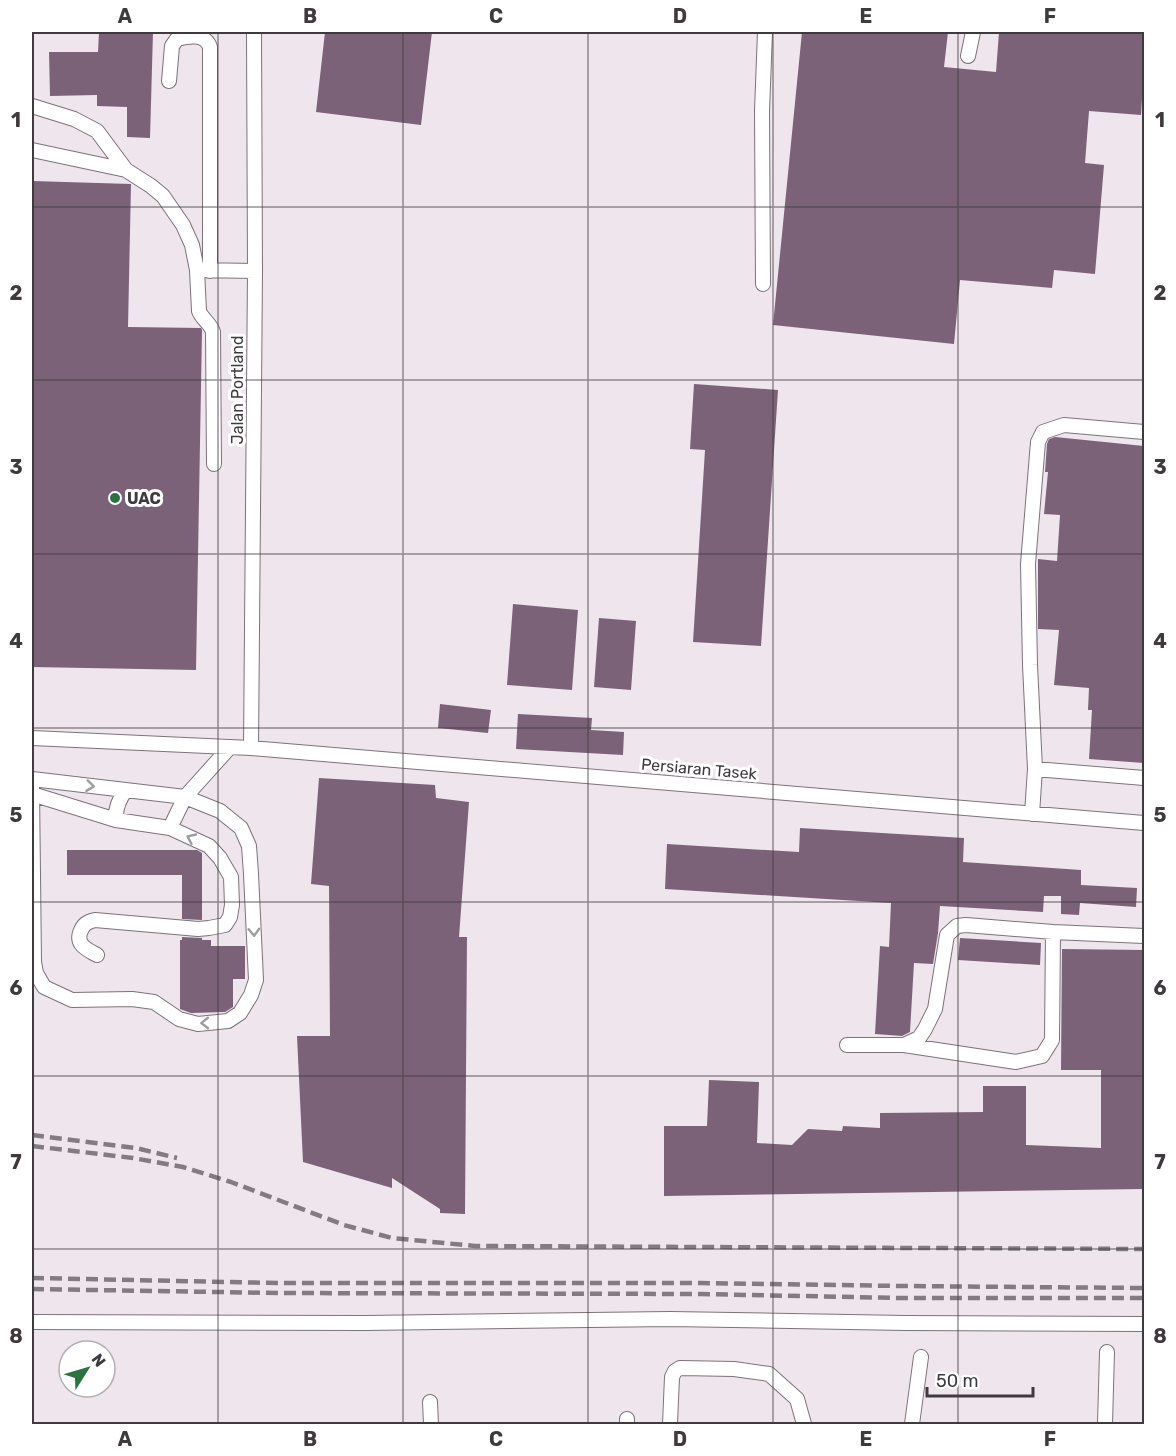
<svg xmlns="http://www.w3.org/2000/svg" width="1176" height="1456" font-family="Rubik,sans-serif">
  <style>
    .building { fill: #7c6278 }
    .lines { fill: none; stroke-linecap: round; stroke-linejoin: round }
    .minor-casing { stroke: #7b737a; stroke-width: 16 }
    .minor { stroke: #fff; stroke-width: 14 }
    .rail { stroke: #827c81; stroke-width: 4.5; stroke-dasharray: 12 6; stroke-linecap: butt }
    .oneway { stroke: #9e9c9e }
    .grid { fill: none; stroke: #3e3a3e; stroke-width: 1.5; stroke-opacity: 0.55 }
    .poi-dot { fill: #2a7340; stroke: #fff; stroke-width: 2 }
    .labels { text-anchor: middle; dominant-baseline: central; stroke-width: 6; stroke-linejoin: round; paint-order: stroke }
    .street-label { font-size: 16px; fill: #3e3a3e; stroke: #fff }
    .poi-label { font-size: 16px; font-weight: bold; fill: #3e3a3e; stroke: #fff; text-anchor: start }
    .neatline { fill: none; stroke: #3e3a3e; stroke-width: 2 }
    .grid-label { font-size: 20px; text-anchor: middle; font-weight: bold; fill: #3e3a3e }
  </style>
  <rect width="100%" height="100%" fill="#efe5ed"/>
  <path class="building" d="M99,32H153L150,138L127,137V107L97,106V95L50,96L49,52H98Z
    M325,32H432L421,125L316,112Z
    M802,32H948L944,67L996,72L999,32H1144V67L1141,115L1089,111L1085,163L1104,165L1095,274L1054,270L1052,288L960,280L954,344L773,325Z
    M32,181L131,184L128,327L201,328L202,330L196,670L32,667Z
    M694,384L778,390L761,646L693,642L705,450L690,449Z
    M1055,437L1144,446V763L1089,759L1092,710H1088L1089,688L1054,685L1059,630L1038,629V559L1057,561L1060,515L1044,514L1048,472H1045L1047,444L1049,439Z
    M513,604L578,610L572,690L507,685Z
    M599,618L636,621L631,690L594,687Z
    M440,704L491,710L488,733L438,728Z
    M518,714L592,718L591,730L624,732L623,755L516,749Z
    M319,778L435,785L436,798L469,802L459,937H467L465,1214L440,1213V1209L392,1178V1188L303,1162L297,1036H330L329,886L311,884Z
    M800,828L964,838L963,862L1081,870V885L1137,888L1136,907L1080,903L1079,915L1061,914V896H1044L1043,912L940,906L938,933L933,964L914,963L910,1032L902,1036L875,1034L880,946L889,947L891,903L665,889L667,844L799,852Z
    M67,850H197L202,853V920L182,919V875H67Z
    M182,937L202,938V940H211V946H245V979H233V1007L225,1012L191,1013L180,1009V940H182Z
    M960,938L1041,943L1040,965L958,960Z
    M1062,949L1144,950V1189L664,1196V1126H707L709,1080L759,1082L757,1143L792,1145L808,1129L842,1131L843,1126L880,1128V1113L983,1112V1086H1026V1145L1101,1148V1070H1061Z"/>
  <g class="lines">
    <defs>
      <path id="minor" d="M968,56L973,32
        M169,81L172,46L177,39C189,36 205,33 210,47V271
        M32,106L74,119L97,131L126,170
        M32,150L126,170L151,186L163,196L183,225L192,245L197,270L255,271
        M197,270L199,311C202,319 211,324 213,332L214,464
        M763,284L762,111L765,32
        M32,738L251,748L1144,823
        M251,748L255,271L254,32
        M1035,769L1144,778
        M32,779L185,797L220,811L241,828L249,846L251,874L256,980L251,995L240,1013L228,1021L198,1024L179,1019L154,1002L132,999L72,1000L44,987L36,973L34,962L32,788
        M32,794L116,820L170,828L209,846L220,858L231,877L232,905L230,917L225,925L209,928L198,929L95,920C87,922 83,924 80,933C76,945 88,950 97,955
        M1032,814L1035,769L1030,665L1028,564L1038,442L1043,432L1064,425L1144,432
        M116,820C115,808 119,799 126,790
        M170,828L185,797L230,747
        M847,1045H904L919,1038L925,1029L935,1009L947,935L957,926L966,925L1053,932L1144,936
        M904,1045L1016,1062L1042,1056L1052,1040L1053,932
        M32,1322L365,1323L670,1319L906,1323L1144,1324
        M430,1402L431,1424
        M627,1424V1419
        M670,1424L672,1377L675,1371L680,1368L734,1369L769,1374L797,1399L804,1424
        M912,1424L921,1357
        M1105,1424L1107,1352"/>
    </defs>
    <use href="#minor" class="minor-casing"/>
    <use href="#minor" class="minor"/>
    <path class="rail" d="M32,1135L136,1148L177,1158
      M32,1146L133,1158L183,1167L231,1182L344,1225L392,1238L475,1246L1144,1249
      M32,1278L278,1283H701L903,1286L1144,1288
      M32,1289L278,1293L700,1294L901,1298H1144"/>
  </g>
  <defs><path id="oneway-chevron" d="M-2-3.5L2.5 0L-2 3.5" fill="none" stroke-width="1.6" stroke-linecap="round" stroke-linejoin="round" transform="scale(1.5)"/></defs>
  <g class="oneway">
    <use href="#oneway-chevron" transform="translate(90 786) rotate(7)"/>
    <use href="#oneway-chevron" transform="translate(191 838) rotate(-155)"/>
    <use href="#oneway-chevron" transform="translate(254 932) rotate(88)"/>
    <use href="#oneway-chevron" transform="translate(205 1023) rotate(179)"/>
  </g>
  <path class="grid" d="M218,32V1424M403,32V1424M588,32V1424M773,32V1424M958,32V1424M32,207H1144M32,380H1144M32,554H1144M32,728H1144M32,902H1144M32,1076H1144M32,1249H1144"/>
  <circle class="poi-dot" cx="115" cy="498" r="6"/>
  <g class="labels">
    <g class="street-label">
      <text transform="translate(237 390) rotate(-90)">Jalan Portland</text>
      <text transform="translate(699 769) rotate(5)">Persiaran Tasek</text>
    </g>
    <g class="poi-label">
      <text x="127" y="498">UAC</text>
    </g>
  </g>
  <rect width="1176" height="1456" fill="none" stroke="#ffffff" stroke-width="66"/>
  <g transform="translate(87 1369) rotate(53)"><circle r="28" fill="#ffffff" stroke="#b2b0b2" stroke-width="1.5"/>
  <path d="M0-4.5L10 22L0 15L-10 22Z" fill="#2a7340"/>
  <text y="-9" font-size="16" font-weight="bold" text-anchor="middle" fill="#3e3a3e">N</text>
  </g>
  <path d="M927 1387v9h106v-9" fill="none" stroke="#3e3a3e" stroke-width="3"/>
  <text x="936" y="1387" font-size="18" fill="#3e3a3e" stroke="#ffffff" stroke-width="4.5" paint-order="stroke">50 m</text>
  <rect x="33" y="33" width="1110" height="1390" class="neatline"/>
  <g class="grid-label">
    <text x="125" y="23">A</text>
    <text x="310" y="23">B</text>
    <text x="496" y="23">C</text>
    <text x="680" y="23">D</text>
    <text x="866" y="23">E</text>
    <text x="1050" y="23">F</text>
    <text x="16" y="127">1</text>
    <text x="1160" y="127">1</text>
    <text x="16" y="300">2</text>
    <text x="1160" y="300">2</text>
    <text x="16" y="474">3</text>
    <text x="1160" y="474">3</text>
    <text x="16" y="648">4</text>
    <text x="1160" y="648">4</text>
    <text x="16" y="822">5</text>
    <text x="1160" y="822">5</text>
    <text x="16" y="995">6</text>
    <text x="1160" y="995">6</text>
    <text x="16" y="1169">7</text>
    <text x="1160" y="1169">7</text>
    <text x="16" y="1343">8</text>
    <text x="1160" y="1343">8</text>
    <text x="125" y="1446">A</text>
    <text x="310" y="1446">B</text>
    <text x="496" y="1446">C</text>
    <text x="680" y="1446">D</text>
    <text x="866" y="1446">E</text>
    <text x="1050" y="1446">F</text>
  </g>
</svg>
